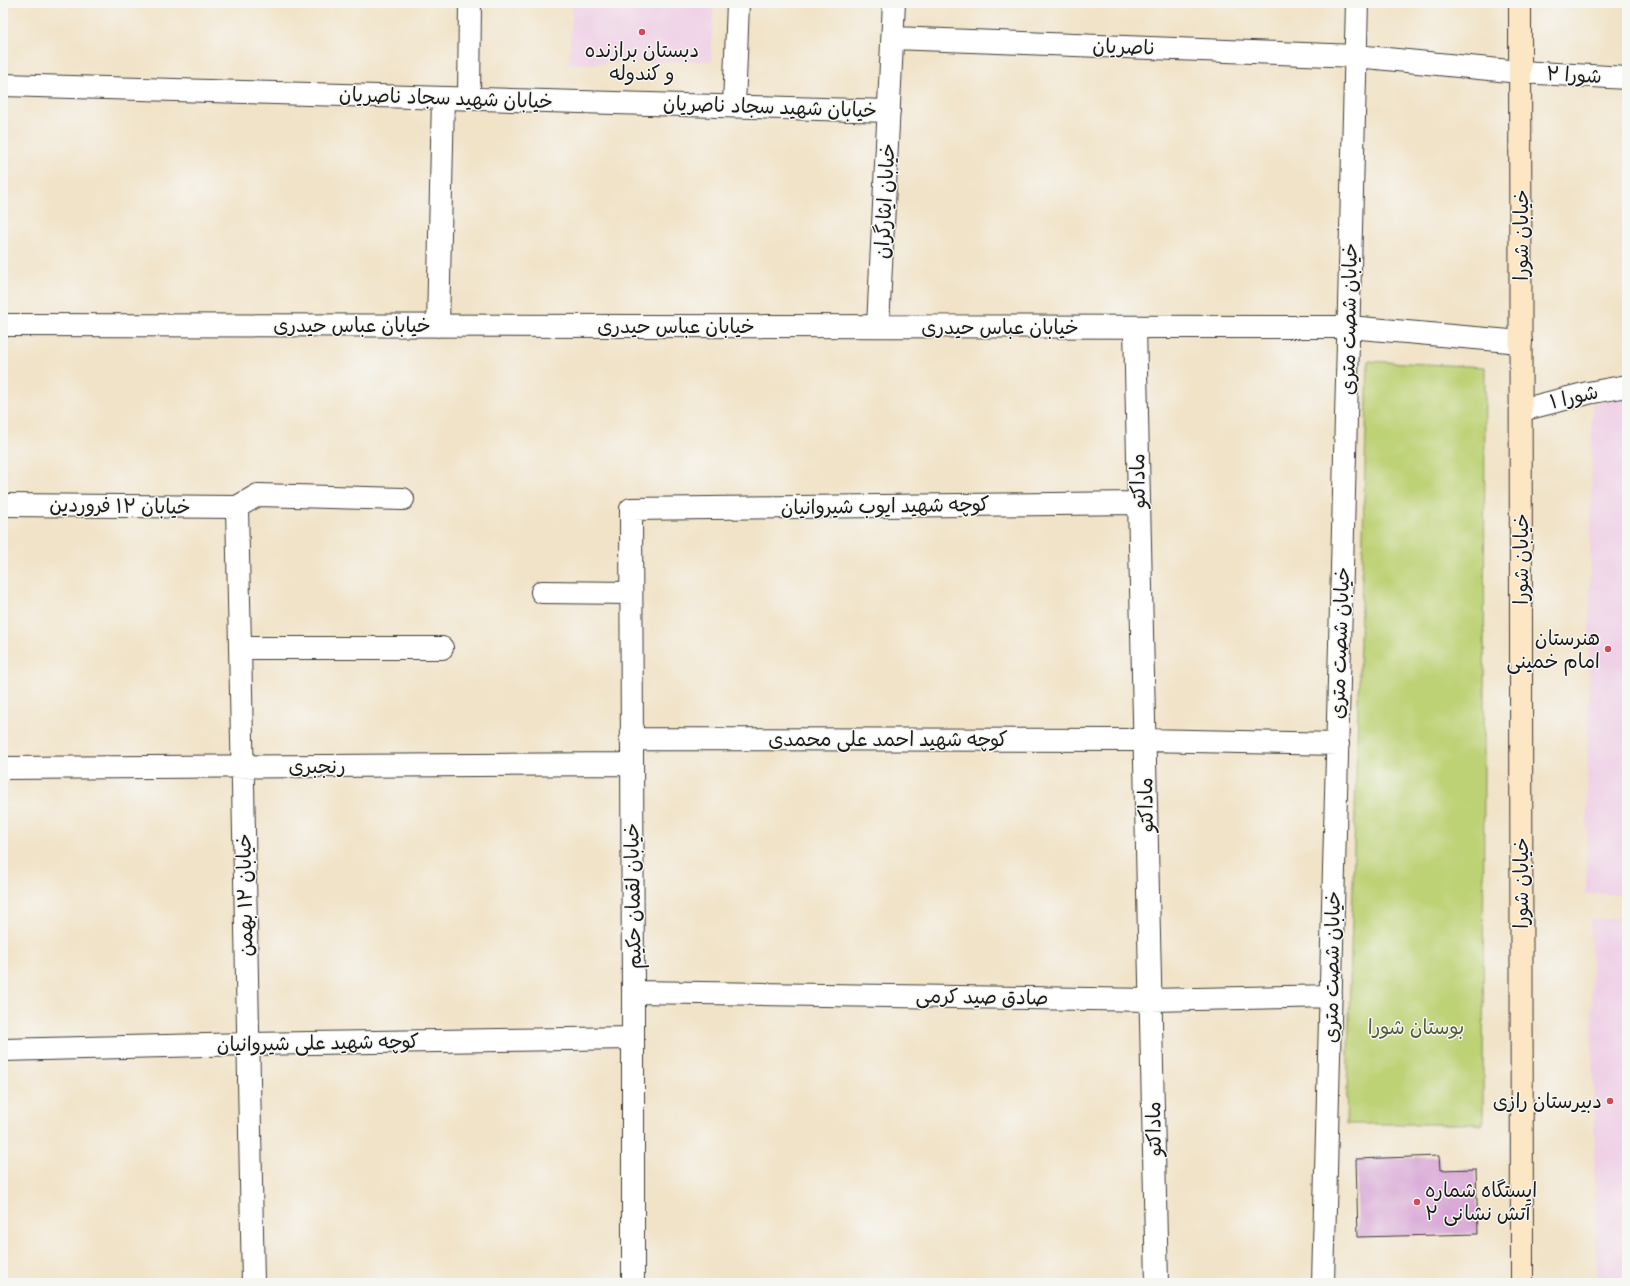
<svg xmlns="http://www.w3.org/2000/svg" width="1630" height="1286" font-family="Caveat,'Playpen Sans Arabic',sans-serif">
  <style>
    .built { fill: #efd0e6 }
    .green { fill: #bdd175; stroke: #6c7648 }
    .building { fill: #d6a0d3 }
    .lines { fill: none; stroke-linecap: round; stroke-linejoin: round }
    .street-casing { stroke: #3c3a36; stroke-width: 24 }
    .secondary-casing { stroke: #3c3a36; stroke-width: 24 }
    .street { stroke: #fff; stroke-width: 22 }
    .secondary { stroke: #fce6c4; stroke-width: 22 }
    .poi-dot { fill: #d1495b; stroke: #f6f6f2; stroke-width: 1.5 }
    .labels { text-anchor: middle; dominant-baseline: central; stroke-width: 3; stroke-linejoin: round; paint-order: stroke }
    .street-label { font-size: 20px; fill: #1c1c1c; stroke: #f6f6f2 }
    .poi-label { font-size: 20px; fill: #1c1c1c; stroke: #f6f6f2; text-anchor: end }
    .park-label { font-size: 20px; fill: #545b3b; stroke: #f6f6f2 }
  </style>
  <rect width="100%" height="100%" fill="#f6f6f2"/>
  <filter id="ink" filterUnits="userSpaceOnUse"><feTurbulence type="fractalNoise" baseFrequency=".025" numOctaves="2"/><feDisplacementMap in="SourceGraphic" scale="8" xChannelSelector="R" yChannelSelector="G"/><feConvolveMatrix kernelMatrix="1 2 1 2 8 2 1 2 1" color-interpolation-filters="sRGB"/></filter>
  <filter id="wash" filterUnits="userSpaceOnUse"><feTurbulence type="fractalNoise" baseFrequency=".012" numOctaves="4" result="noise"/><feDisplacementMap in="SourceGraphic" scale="16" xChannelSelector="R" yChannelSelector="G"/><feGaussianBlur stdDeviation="0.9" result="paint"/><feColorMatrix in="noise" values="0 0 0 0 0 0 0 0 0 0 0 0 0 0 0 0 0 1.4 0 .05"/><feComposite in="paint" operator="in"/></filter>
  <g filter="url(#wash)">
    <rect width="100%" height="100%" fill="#f1e3c8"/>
    <path class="built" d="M573,3H714L711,61L569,64Z
      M1627,397V894H1586L1592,404Z
      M1627,917V1282L1597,1283L1590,919Z"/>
    <path class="green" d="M1368,361L1485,367L1483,1124H1346Z"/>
    <g id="blocks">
      <path class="building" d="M1439,1156L1440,1170L1476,1169L1478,1234L1358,1237L1356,1159Z"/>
    </g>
  </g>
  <g filter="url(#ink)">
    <use href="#blocks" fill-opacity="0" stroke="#3c3a36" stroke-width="1"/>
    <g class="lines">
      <defs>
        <path id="street" d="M893,38L1356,56L1520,72L1627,78
          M3,85L889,111
          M469,99L470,3
          M734,106L738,3
          M3,325L1349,327L1521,342
          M438,326L443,98
          M878,326L894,3
          M1135,327L1157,1283
          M1521,410L1588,393L1627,386
          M3,505L237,507
          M237,507C244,766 247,1024 253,1283
          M237,507L258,495L403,499
          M542,592L631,593
          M241,648H442
          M631,739L1144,740L1338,744
          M3,768L631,764
          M633,992L1151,1000L1331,996
          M3,1050L247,1044L632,1038
          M633,1283V992L631,509L1139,503
          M1323,1283L1357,3"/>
        <path id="secondary" d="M1520,3L1522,1283"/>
      </defs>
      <use href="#street" class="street-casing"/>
      <use href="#secondary" class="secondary-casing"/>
      <use href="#street" class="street"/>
      <use href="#secondary" class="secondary"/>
    </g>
  </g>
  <g class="poi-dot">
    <circle cx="642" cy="32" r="4"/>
    <circle cx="1608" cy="649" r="4"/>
    <circle cx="1610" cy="1101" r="4"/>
    <circle cx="1417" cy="1202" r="4"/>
  </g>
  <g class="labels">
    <g class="street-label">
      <text transform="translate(1124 47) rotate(2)">ناصریان</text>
      <text transform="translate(1574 75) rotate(3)">شورا ۲</text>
      <text transform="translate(446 98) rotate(2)">خیابان شهید سجاد ناصریان</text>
      <text transform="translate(770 107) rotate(2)">خیابان شهید سجاد ناصریان</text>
      <text transform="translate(885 201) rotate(-87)">خیابان ایثارگران</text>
      <text transform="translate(1521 235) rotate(-90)">خیابان شورا</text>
      <text transform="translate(1349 319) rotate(-89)">خیابان شصت متری</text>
      <text x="352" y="325">خیابان عباس حیدری</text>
      <text x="676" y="326">خیابان عباس حیدری</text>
      <text x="1000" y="327">خیابان عباس حیدری</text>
      <text transform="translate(1574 397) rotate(-13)">شورا ۱</text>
      <text transform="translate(1138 481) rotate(-91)">ماداکتو</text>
      <text transform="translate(120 506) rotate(1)">خیابان ۱۲ فروردین</text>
      <text transform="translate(885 506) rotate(-1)">کوچه شهید ایوب شیروانیان</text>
      <text transform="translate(1521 559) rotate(-90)">خیابان شورا</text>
      <text transform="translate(1340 643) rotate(-88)">خیابان شصت متری</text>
      <text x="888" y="739">کوچه شهید احمد علی محمدی</text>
      <text x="317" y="766">رنجبری</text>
      <text transform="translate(1146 805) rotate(-91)">ماداکتو</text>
      <text transform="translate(1521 883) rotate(-90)">خیابان شورا</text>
      <text transform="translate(245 895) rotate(-91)">خیابان ۱۲ بهمن</text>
      <text transform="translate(633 896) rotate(-91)">خیابان لقمان حکیم</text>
      <text transform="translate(1332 967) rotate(-89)">خیابان شصت متری</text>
      <text transform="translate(982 997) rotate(1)">صادق صید کرمی</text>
      <text transform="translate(318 1043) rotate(-1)">کوچه شهید علی شیروانیان</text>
      <text transform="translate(1154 1129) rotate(-91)">ماداکتو</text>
    </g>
    <g class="poi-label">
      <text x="642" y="50" text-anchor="middle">دبستان برازنده<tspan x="642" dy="23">و کندوله</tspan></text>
      <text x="1600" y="638">هنرستان<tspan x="1600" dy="23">امام خمینی</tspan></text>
      <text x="1602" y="1101">دبیرستان رازی</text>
      <text x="1425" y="1190" text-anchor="start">ایستگاه شماره<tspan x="1425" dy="23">۲ آتش نشانی</tspan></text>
    </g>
    <g class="park-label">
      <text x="1416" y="1027">بوستان شورا</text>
    </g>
  </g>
  <rect width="1630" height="1286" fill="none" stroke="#f6f6f2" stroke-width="16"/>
</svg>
